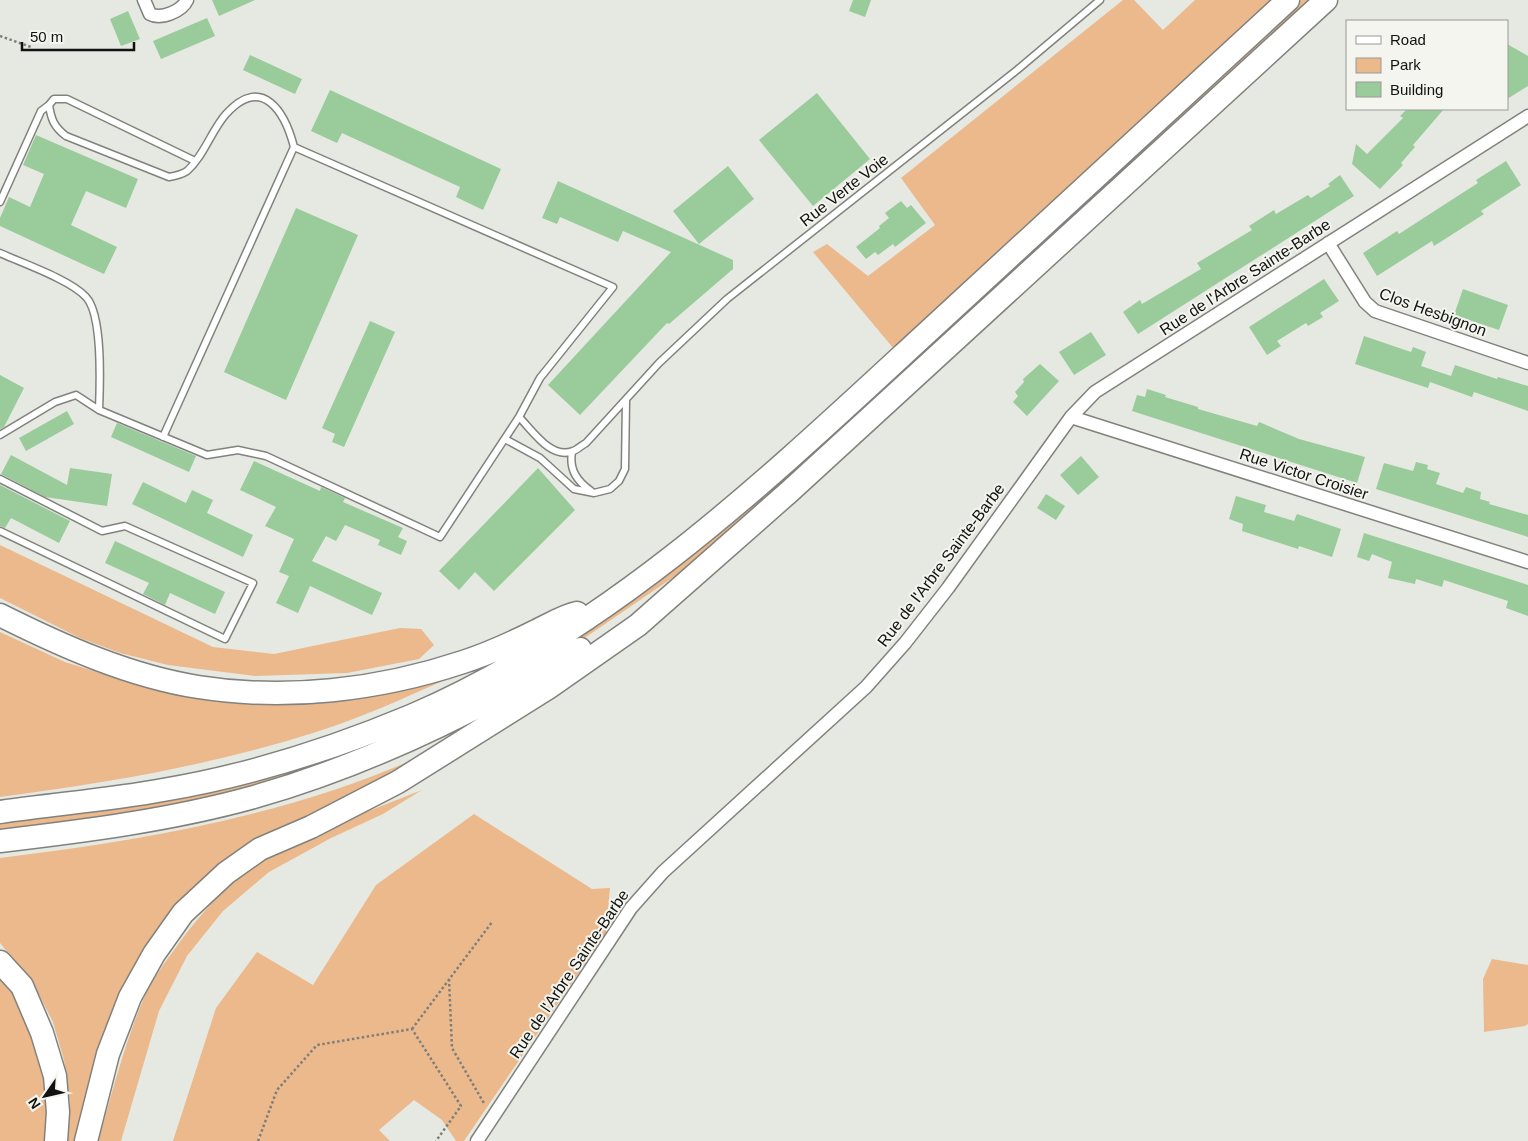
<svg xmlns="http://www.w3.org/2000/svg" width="1528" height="1141" font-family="Helvetica,sans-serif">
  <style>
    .green { fill: #ebb98b }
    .building { fill: #99cc9a }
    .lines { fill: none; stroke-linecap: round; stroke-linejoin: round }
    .lane-casing { stroke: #81827d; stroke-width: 9 }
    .street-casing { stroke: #81827d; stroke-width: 15 }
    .highway-casing { stroke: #81827d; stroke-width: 25 }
    .path { stroke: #7e7f7b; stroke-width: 2.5; stroke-dasharray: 2.5 2.5; stroke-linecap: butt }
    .lane { stroke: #fff; stroke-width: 6 }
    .street { stroke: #fff; stroke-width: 12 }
    .highway { stroke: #fff; stroke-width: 22 }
    .labels { text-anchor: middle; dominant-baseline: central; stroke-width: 4; stroke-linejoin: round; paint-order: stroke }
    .street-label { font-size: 16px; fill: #121210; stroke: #f4f5ef }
  </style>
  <rect width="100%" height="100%" fill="#e6e8e2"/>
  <path class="green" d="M1123,0H1134L1163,30L1195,0H1270L894,349L813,252L827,244L868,276L935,225L901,178Z
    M1301,0H1313L735,527L678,574L551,661L422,728L253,788L170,807L0,832V823L77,813L419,722L786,473Z
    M0,545L213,647L274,654L400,628L421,629L434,645L419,659L347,673L255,676L168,665L120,653L80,638L0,598Z
    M0,632L65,662L135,684L190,696L385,693L447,679C404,698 361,718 316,732C213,765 107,783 0,797Z
    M428,753L178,910L79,1141H67L70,1103L64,1060L53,1022L33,983L0,943V858C147,840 292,815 428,753Z
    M422,790L383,814L331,838L269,872L223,911L187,956L159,1011L121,1141H98C112,1094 124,1045 143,1000C151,981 165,962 177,946C194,922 213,900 235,881C283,841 365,813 422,790Z
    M474,814L592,889L610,888L606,933L464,1141H456L442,1120L414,1100L379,1130L390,1141H259L260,1134L257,1141H173L216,1008L257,952L313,985L376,885Z
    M1492,959L1528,965V1024L1525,1026L1484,1032L1483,979Z
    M0,974C36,1022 52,1081 46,1141H0Z"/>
  <path class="building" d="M212,0H255L219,16Z
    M853,0H871L865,17L849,11Z
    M128,11L140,39L121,46L110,19Z
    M207,18L215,36L161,59L153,41Z
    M1507,44L1528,56V86L1507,99Z
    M250,55L302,79L295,94L243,70Z
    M330,90L501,169L483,210L456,197L460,187L342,133L337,143L311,131Z
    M817,93L870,159L813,206L759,140Z
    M1407,109H1444L1413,145L1415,147L1401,163L1403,165L1380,189L1352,164L1356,144L1367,154L1403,118L1400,116Z
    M36,135L138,179L126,208L86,191L71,225L117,247L104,274L0,226V218L9,197L30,207L44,174L23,165Z
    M1506,161L1521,185L1481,211L1484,214L1442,241L1434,246L1432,241L1377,276L1363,253L1397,231L1399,234L1453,199L1478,183L1476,180Z
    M728,166L754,199L699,244L673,211Z
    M1340,175L1354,196L1138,334L1123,312L1140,300L1142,304L1201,269L1197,263L1252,230L1249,226L1274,210L1276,214L1308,195L1311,198L1330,186L1328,184Z
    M558,181L733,260V269L669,324L667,323L580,415L548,385L671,252L623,231L618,242L560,217L557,224L542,218Z
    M901,201L907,208L911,205L926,223L895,247L893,244L878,255L875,252L866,259L856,247L880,228L879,226L889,218L885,213Z
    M296,208L358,235L286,400L224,372Z
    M1324,279L1339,301L1320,313L1323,317L1308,326L1306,323L1277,341L1281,346L1267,355L1249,327Z
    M1463,289L1508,305L1499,330L1454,315Z
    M370,321L395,332L344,447L332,442L335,434L322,428Z
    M1091,332L1106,355L1074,375L1059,352Z
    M1364,336L1411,352L1413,347L1426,352L1421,366L1451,376L1455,365L1497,379L1498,377L1528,386V411L1474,392L1472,397L1430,382L1428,388L1355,364Z
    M1040,364L1059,381L1027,416L1013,402L1018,396L1015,392L1024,382L1023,379Z
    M0,375L24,388L4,427L0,429Z
    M1147,389L1166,395L1165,397L1198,407V409L1257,426L1259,422L1299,439L1365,457L1357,483L1132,411L1137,395L1145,397Z
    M67,411L74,424L26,451L19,438Z
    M117,423L196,456L189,472L111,437Z
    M11,455L67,485L70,468L112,474L107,506L45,497L1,474Z
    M1081,456L1099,477L1078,495L1060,475Z
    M254,461L320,491L321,487L345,498L343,502L403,528L398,537L407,541L401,555L378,545L380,540L345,525L336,541L326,536L312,561L382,593L372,615L310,586L298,613L276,603L289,576L279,572L294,539L265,526L276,507L240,490Z
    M1416,462L1428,465L1427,469L1440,473L1436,484L1463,493L1466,487L1481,492L1480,499L1490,502L1489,504L1528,515V537L1376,489L1384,463L1413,471Z
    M538,468L575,510L494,591L475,572L459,590L439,571Z
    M143,482L186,503L192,490L213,500L207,513L253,535L243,557L132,504Z
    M0,485L70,521L59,543L11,518L5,528L0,526Z
    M1046,494L1065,506L1056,520L1037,508Z
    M1236,496L1266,505L1264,512L1294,521L1297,514L1341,529L1332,557L1299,546L1298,549L1242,531L1243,524L1229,519Z
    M1364,533L1528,585V616L1506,608L1508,601L1444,580L1442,587L1416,579L1415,584L1388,578L1392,562L1372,554L1369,561L1357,557Z
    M115,541L225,592L215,614L170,593L165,605L143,594L149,583L105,563Z"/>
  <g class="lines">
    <defs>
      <path id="lane" d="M195,161L67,99H54L49,105C51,119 54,127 66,136L169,177C175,176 181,175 187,171C204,156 211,131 226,114C262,74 285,112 294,147
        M0,202L41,111L49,105
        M0,253C22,263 71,280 86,297C103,315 100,385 99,410
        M519,417C532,430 551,460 573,451C577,450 582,445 586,443L659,363L727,299L1017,70L1100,0
        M0,435L55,402L76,395L99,410L207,455L238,450L266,456L440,537L519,417L540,378L613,287L294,147L163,437
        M505,439L540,458L574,489L594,493L610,489L619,481L625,469L626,400
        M572,452C569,470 577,481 591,491
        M0,479L102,531L125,526L253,583L225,639L0,531"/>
      <path id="street" d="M144,0L150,14C161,20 182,11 187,0
        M1328,243L1365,302L1375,311L1528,363
        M1071,417L1528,562
        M477,1141L631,908L663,872L866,687L905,643L948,588L1071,417L1095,392L1528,116"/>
      <path id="highway" d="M0,615C62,646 129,676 198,687C286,701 379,690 463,662C488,654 512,643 536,631C549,625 563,616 577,613
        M0,812C54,804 109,800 163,790C247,776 332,749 411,716C608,631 763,484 919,340C1042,227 1165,114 1288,0
        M0,841C85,831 171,820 254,797C370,764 478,711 580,649
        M0,962L22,986L42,1033L55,1076L58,1112L56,1141
        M86,1141L108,1054L130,997L154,954L183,913L226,873L260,849L311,827L398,782L548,688L638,625L789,492L1326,0"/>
    </defs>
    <use href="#lane" class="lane-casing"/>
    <use href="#street" class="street-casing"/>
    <use href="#highway" class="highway-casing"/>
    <path class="path" d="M0,36L31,47
      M449,979L452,1048L485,1105
      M412,1029L492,922
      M258,1141L277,1090L317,1045L412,1029L461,1106L436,1141"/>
    <use href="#lane" class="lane"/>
    <use href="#street" class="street"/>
    <use href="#highway" class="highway"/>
  </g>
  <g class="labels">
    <g class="street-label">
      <text transform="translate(844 190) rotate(-38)">Rue Verte Voie</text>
      <text transform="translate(1245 277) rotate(-33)">Rue de l'Arbre Sainte-Barbe</text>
      <text transform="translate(1433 312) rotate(20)">Clos Hesbignon</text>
      <text transform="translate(1304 474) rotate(18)">Rue Victor Croisier</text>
      <text transform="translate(941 565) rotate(-53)">Rue de l'Arbre Sainte-Barbe</text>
      <text transform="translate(569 974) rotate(-56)">Rue de l'Arbre Sainte-Barbe</text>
    </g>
  </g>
  <rect x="1346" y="20" width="162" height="90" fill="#f4f5ef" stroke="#9a9a96"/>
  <rect x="1356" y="36" width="25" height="8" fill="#ffffff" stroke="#9a9a96"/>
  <text x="1390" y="45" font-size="15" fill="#121210">Road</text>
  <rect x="1356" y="58" width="25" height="15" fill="#ebb98b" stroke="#9a9a96"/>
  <text x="1390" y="70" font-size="15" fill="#121210">Park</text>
  <rect x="1356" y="82" width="25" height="15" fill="#99cc9a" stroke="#9a9a96"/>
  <text x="1390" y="95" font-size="15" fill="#121210">Building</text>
  <g transform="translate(45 1096) rotate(236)" stroke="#f4f5ef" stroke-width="4" paint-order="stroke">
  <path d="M0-4L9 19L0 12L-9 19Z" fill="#121210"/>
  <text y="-8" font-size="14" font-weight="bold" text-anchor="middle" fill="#121210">N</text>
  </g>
  <path d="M22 42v8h112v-8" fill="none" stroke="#121210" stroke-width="2.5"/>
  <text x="30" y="42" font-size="15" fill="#121210" stroke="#f4f5ef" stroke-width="4" paint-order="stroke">50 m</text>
</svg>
